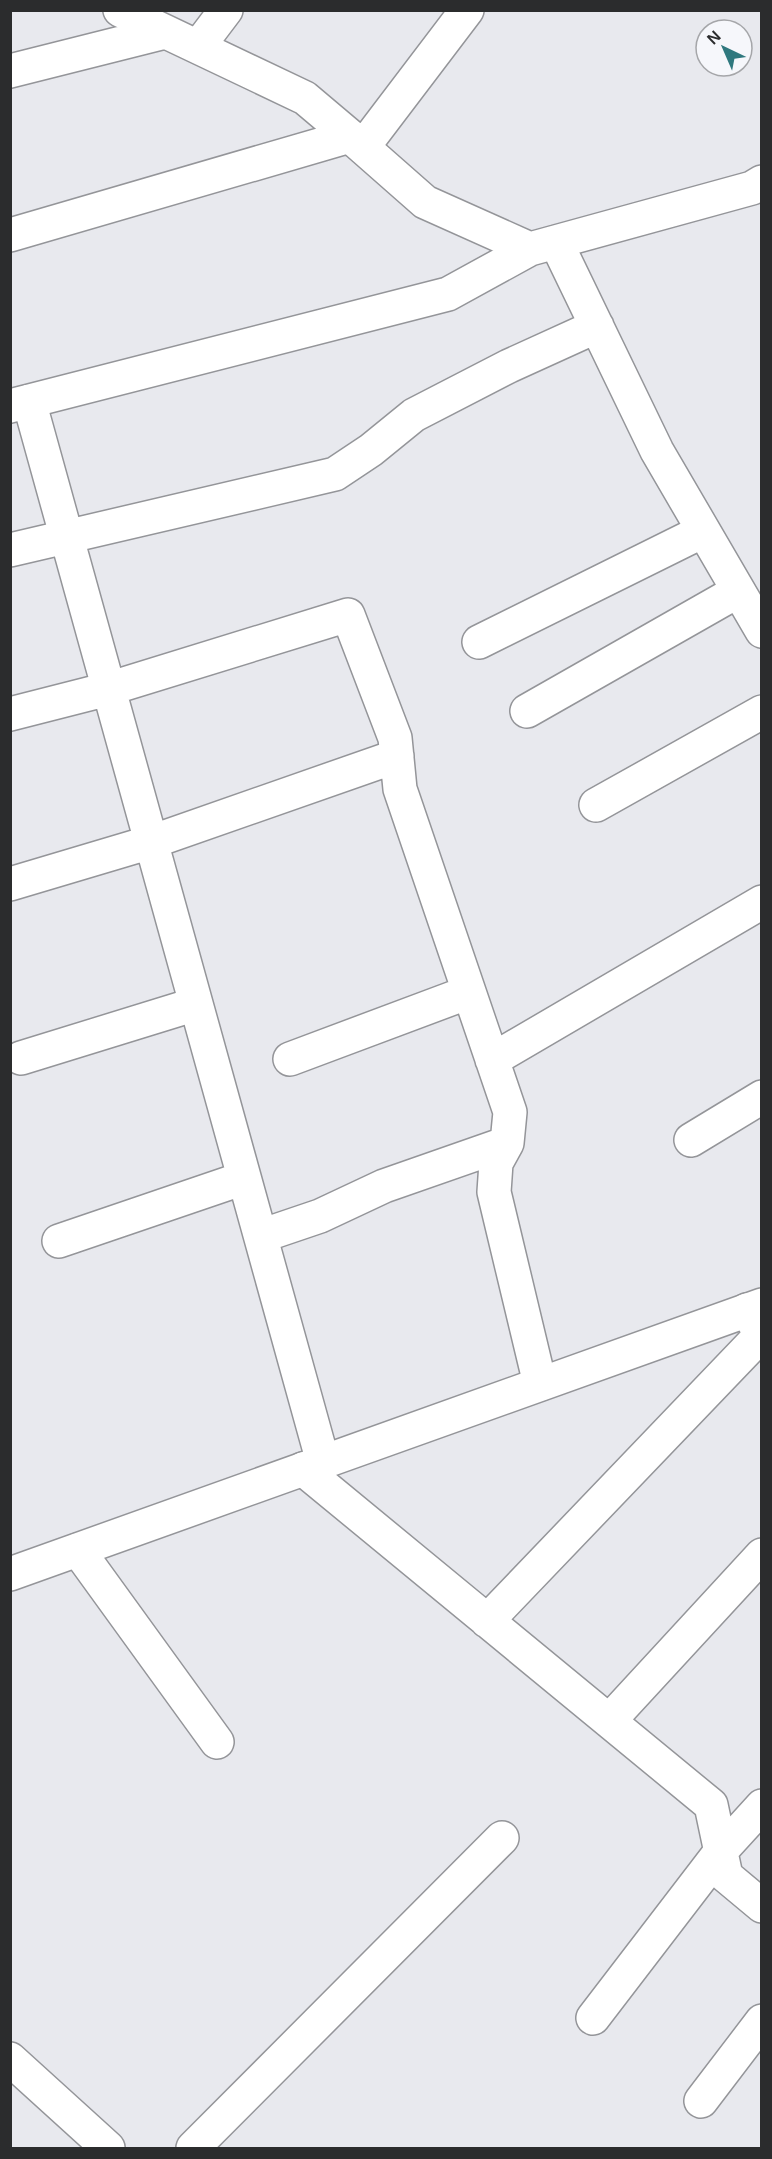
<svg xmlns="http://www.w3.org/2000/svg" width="772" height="2159" font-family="Helvetica,sans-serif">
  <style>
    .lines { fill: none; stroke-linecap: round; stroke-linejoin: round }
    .minor-casing { stroke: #949599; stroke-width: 36 }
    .tertiary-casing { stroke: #949599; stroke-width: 36 }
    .minor { stroke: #fff; stroke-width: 33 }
    .tertiary { stroke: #fff; stroke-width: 33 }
  </style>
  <rect width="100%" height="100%" fill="#e8e9ee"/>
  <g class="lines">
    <defs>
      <path id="minor" d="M120,10L305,98L350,136
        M198,47L226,10
        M10,71L165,32
        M363,147L467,10
        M10,235L350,136L425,202L530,249L752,188L762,182
        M556,242L657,451L762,631
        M29,401L323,1462
        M10,406L448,294L530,249
        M10,550L335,474L371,450L414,415L509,366L597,326
        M479,642L703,531
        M527,711L738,591
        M10,714L108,689L348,615L395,738L400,789L510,1112L507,1143L496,1163L494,1192L540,1384
        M596,805L762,712
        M10,884L151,842L397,756
        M21,1058L196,1004
        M290,1059L469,992
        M492,1060L762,902
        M691,1140L762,1097
        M261,1236L320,1216L384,1186L507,1143
        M59,1241L244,1178
        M303,1469L711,1805L726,1876L762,1906
        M78,1550L217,1742
        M487,1621L761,1335L747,1310
        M609,1721L762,1555
        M593,2018L721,1851L762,1806
        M701,2101L762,2021
        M193,2148L502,1838"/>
      <path id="tertiary" d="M10,1574L762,1305
        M10,2059L108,2148"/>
    </defs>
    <use href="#minor" class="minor-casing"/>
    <use href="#tertiary" class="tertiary-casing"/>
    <use href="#minor" class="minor"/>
    <use href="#tertiary" class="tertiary"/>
  </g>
  <rect width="772" height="2159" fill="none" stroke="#2b2c2d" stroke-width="24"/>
  <g transform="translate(724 48) rotate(316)"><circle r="28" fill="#f6f7fb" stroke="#a5a6a9" stroke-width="1.5"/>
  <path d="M0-4.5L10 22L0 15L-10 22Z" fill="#2f787e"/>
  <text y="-9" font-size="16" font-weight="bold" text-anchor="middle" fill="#2b2c2d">N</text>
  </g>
</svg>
